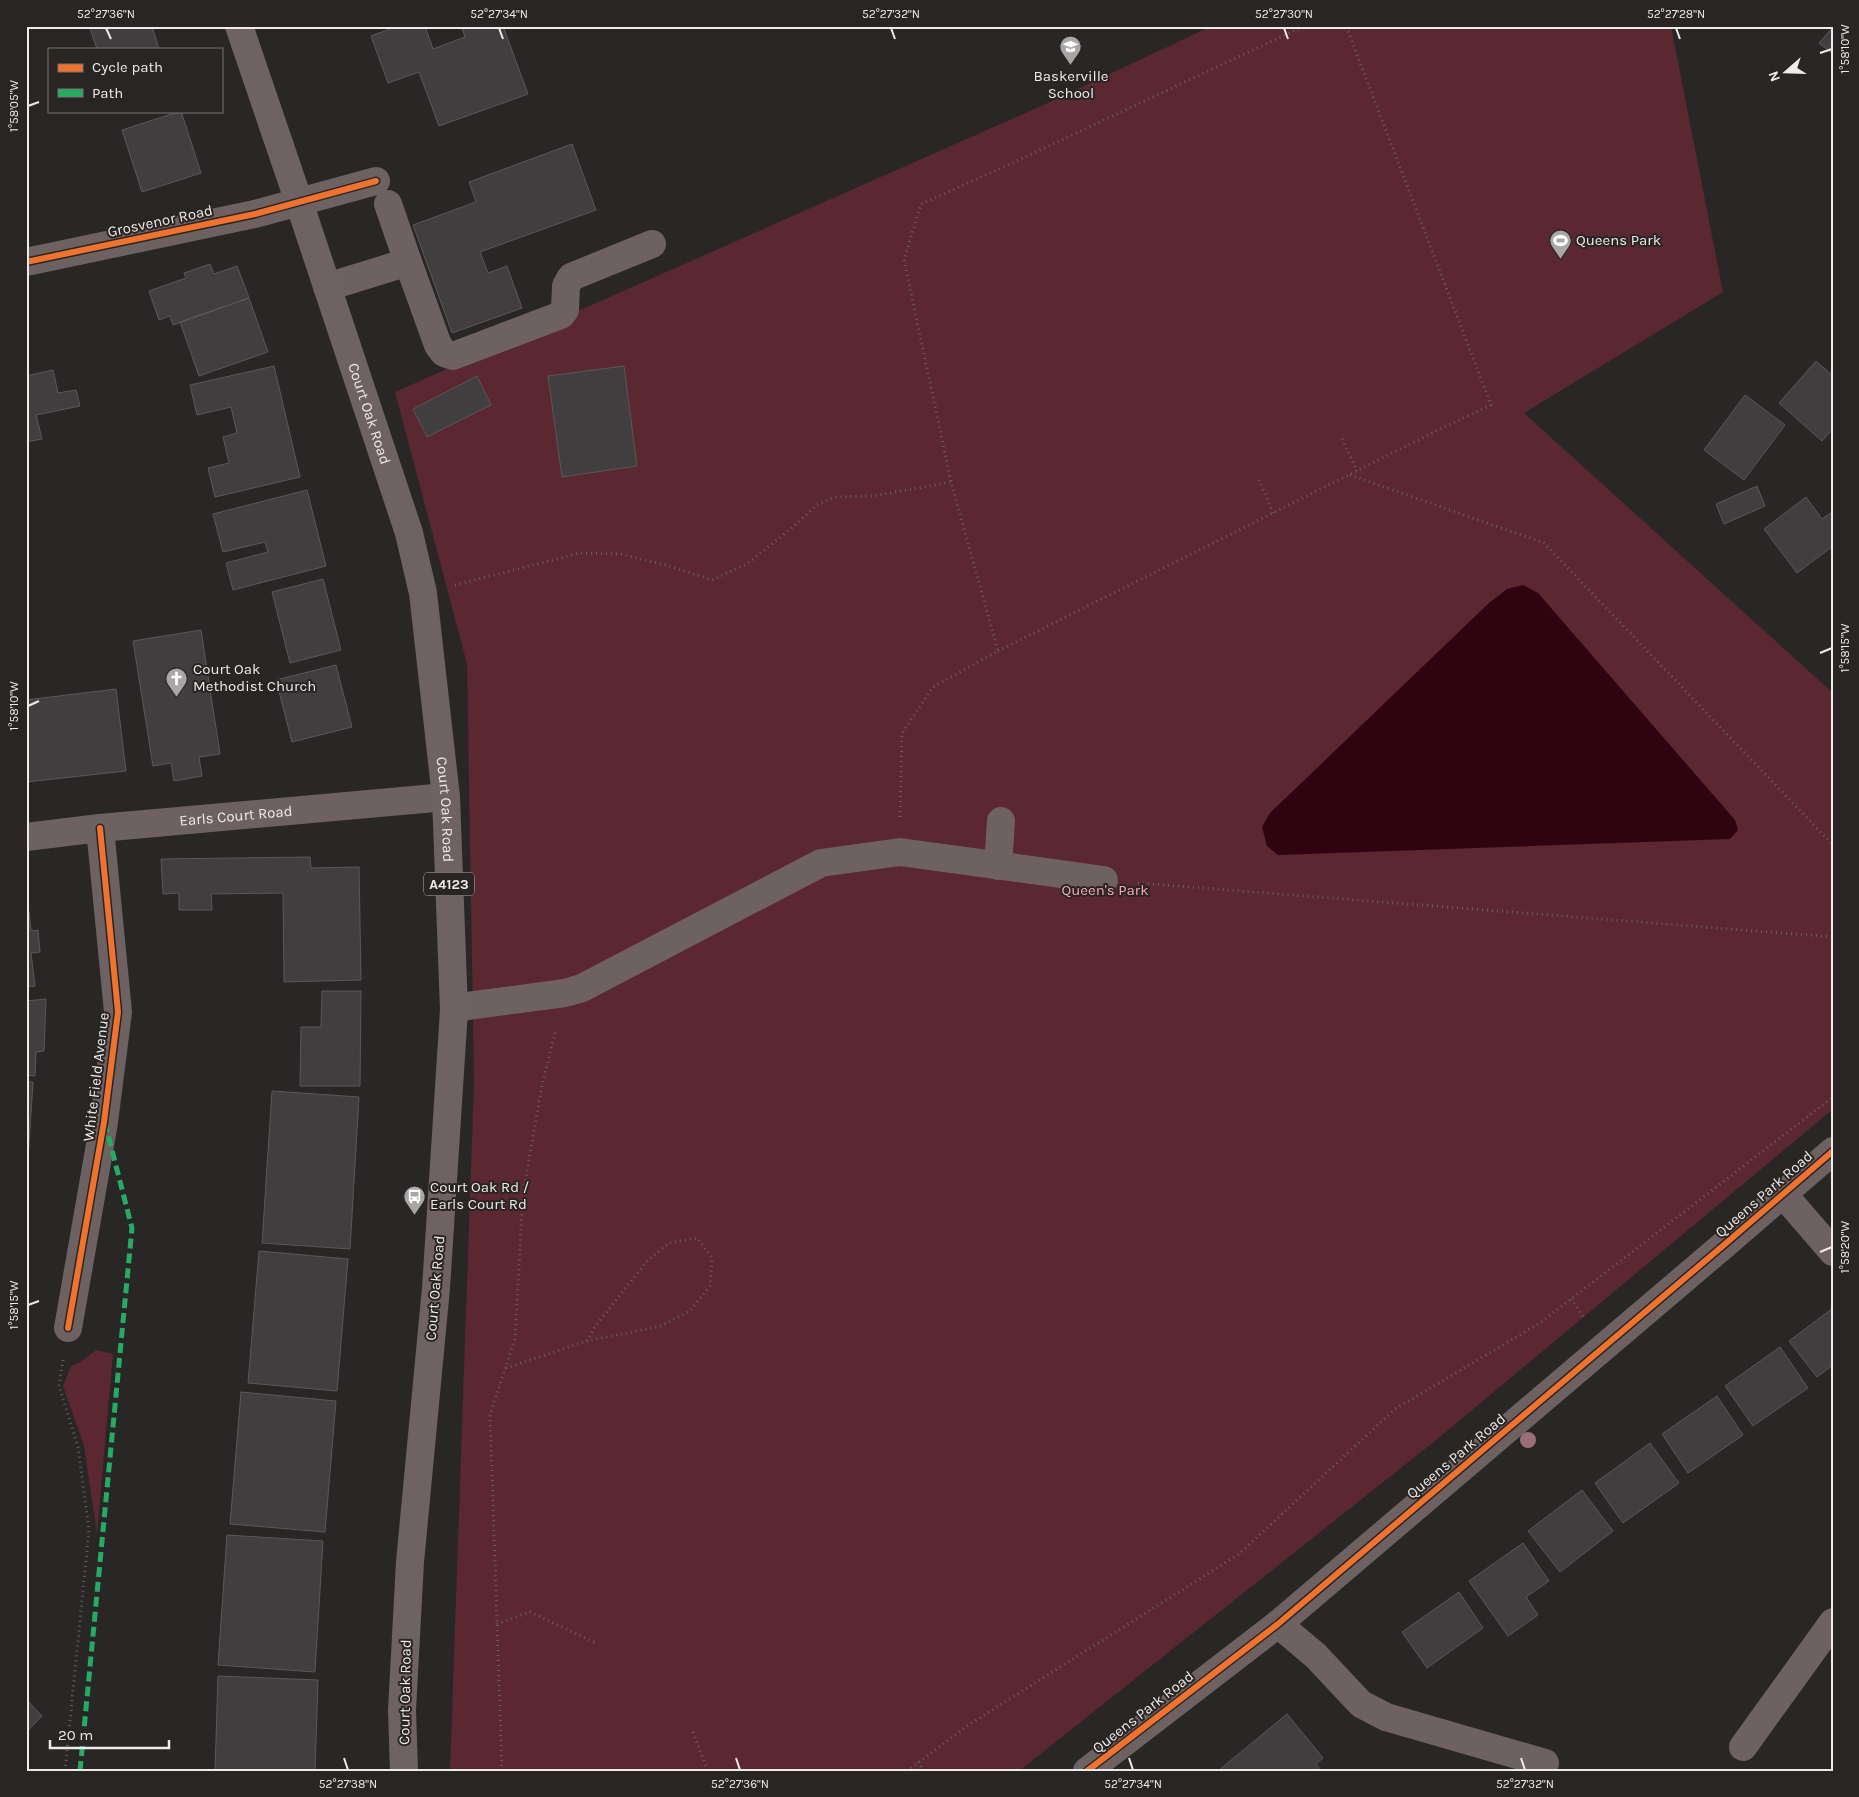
<svg xmlns="http://www.w3.org/2000/svg" width="1859" height="1797" font-family="Karla,sans-serif">
  <style>
    .green { fill: #5b2730 }
    .water { fill: #2f0410 }
    .building { fill: #403e3e; stroke: #5a5858 }
    .lines { fill: none; stroke-linecap: round; stroke-linejoin: round }
    .path { stroke: #685f60; stroke-width: 3; stroke-dasharray: 1 4; stroke-linecap: butt }
    .minor { stroke: #6e6162; stroke-width: 28 }
    .major { stroke: #6f6262; stroke-width: 28 }
    .quiet { stroke: #26ab63; stroke-width: 5; stroke-dasharray: 10 5; stroke-linecap: butt }
    .cycleway-casing { stroke: #2a2525; stroke-width: 9 }
    .cycleway { stroke: #ef722f; stroke-width: 6 }
    .tree { fill: #9c6f75 }
    .ticks { fill: none; stroke: #eeebeb; stroke-width: 2 }
    .labels { text-anchor: middle; dominant-baseline: central; stroke-width: 4; stroke-linejoin: round; paint-order: stroke }
    .shield { fill: #2a2525; stroke: #b3b0b0; stroke-width: 1 }
    .shield-label { font-size: 14px; font-weight: bold; fill: #eeebeb }
    .poi-label { font-size: 15px; fill: #eeebeb; stroke: #2a2525; text-anchor: start }
    .street-label { font-size: 15px; fill: #eeebeb; stroke: #2a2525 }
    .park-label { font-size: 15px; fill: #faaab5; stroke: #2a2525 }
    .neatline { fill: none; stroke: #eeebeb; stroke-width: 2 }
    .ticks-label { font-size: 12px; text-anchor: middle; fill: #eeebeb }
  </style>
  <rect width="100%" height="100%" fill="#292626"/>
  <path class="green" d="M1212,26H1671L1723,292L1524,413L1833,693V1109L1435,1441L1019,1771H450L474,1082L467,664L395,392L1039,107Z
    M96,1350L113,1354L97,1534L84,1446L63,1386L71,1366L80,1362Z"/>
  <path class="water" d="M1523,585L1538,593L1735,820L1738,830L1730,839L1278,855L1267,846L1262,827L1270,813L1489,603L1507,589Z"/>
  <path class="building" d="M89,26H152L159,49H97Z
    M398,26H425L433,49L465,37L461,26H503L528,94L439,126L419,72L388,83L371,36Z
    M1833,27V54L1819,43Z
    M181,111L201,173L142,192L122,130Z
    M572,144L596,210L480,252L488,273L507,266L522,308L452,333L413,225L476,202L469,182Z
    M210,264L214,274L237,266L249,298L173,325L170,316L159,320L149,291L186,278L184,273Z
    M249,298L268,352L199,376L180,322Z
    M1816,361L1833,376V429L1822,441L1779,403Z
    M274,366L300,477L215,497L208,468L229,463L223,437L237,433L231,407L197,415L190,385Z
    M624,366L637,466L562,477L548,376Z
    M53,370L58,393L76,390L80,406L36,415L42,439L26,442V376Z
    M477,376L491,405L427,437L413,409Z
    M1745,395L1785,425L1744,480L1704,450Z
    M1757,486L1765,506L1724,524L1716,504Z
    M307,490L326,566L233,590L226,563L268,552L265,542L223,552L213,514Z
    M1806,497L1822,519L1832,512L1833,514V546L1797,573L1764,529Z
    M323,579L341,650L290,663L272,592Z
    M201,630L220,754L199,757L202,776L174,781L171,763L153,766L133,641Z
    M336,665L352,727L292,742L276,680Z
    M116,689L126,771L26,782V700Z
    M310,857L311,868L359,867L361,980L284,982L283,893L211,894L212,910H179V893L163,894L161,859Z
    M26,911H29L31,931L38,930L40,952L31,953L35,986L26,987Z
    M322,991H361L360,1086H300L301,1027H321Z
    M46,999L44,1051L36,1052L35,1076L26,1075V1001Z
    M26,1082H33L26,1192Z
    M272,1091L359,1097L350,1249L262,1243Z
    M259,1251L348,1259L337,1391L248,1383Z
    M1833,1308V1365L1817,1377L1789,1341Z
    M1780,1347L1808,1388L1753,1426L1725,1386Z
    M241,1392L336,1401L325,1532L230,1524Z
    M1717,1396L1743,1435L1688,1473L1662,1434Z
    M1650,1443L1679,1483L1623,1523L1595,1483Z
    M1582,1490L1613,1531L1560,1572L1528,1531Z
    M227,1535L323,1541L315,1672L218,1665Z
    M1523,1543L1549,1581L1526,1597L1538,1615L1508,1636L1469,1581Z
    M1459,1592L1483,1628L1427,1668L1402,1632Z
    M218,1676L318,1680L315,1771H215Z
    M28,1701L42,1716L26,1732V1702Z
    M1287,1714L1323,1758L1316,1764L1322,1771H1218Z"/>
  <g class="lines">
    <path class="path" d="M1342,439L1357,471
      M1350,475L1544,543L1833,845
      M1259,480L1273,513
      M455,585L580,553L620,554L666,565L712,580L747,564L794,526L817,505L835,497L873,496L951,482
      M998,651L1438,430L1491,405L1346,26
      M900,817L902,733L933,687L998,651L951,482L904,260L921,204L1004,167L1304,26
      M1138,883L1833,937
      M1571,1299L1585,1319
      M63,1360L59,1386L78,1447L89,1530L65,1771
      M506,1368L587,1341L661,1326L690,1311L710,1286L712,1258L697,1238L669,1243L648,1260L594,1328L587,1341
      M497,1624L530,1612L596,1643
      M693,1732L708,1771
      M918,1762L924,1771
      M502,1771L490,1415L515,1338L523,1194L542,1085L556,1029
      M907,1771L967,1726L1239,1554L1395,1409L1540,1323L1833,1097"/>
    <g class="minor">
      <path d="M388,204L408,262"/>
      <path d="M26,262L255,214L376,181"/>
      <path d="M327,287L408,262L438,345L444,353L453,356L561,315L565,310L566,286L571,277L652,244"/>
      <path id="s1" d="M26,837L100,828L446,797"/>
      <path d="M998,866L1001,821"/>
      <path d="M454,1010L467,1006L565,993L582,988L821,863L900,852L1104,880"/>
      <path d="M1783,1194L1833,1252"/>
      <path d="M68,1328L104,1122L118,1012L100,828"/>
      <path d="M1278,1624L1316,1656L1361,1704L1386,1717L1545,1763"/>
      <path d="M1743,1747L1833,1622"/>
      <path d="M1087,1771L1278,1624L1725,1244L1833,1151"/>
    </g>
    <path class="major" id="s2" d="M239,26L299,202L409,533L423,593L446,797L454,1010L436,1288L410,1562L402,1710L404,1771"/>
    <path class="quiet" d="M80,1771L132,1228L106,1127"/>
    <defs>
      <path id="cycleway" d="M26,262L255,214L376,181
        M68,1328L104,1122L118,1012L100,828
        M1087,1771L1278,1624L1725,1244L1833,1151"/>
    </defs>
    <use href="#cycleway" class="cycleway-casing"/>
    <use href="#cycleway" class="cycleway"/>
  </g>
  <circle class="tree" cx="1528" cy="1440" r="8"/>
  <path class="ticks" d="M106,28L111,39M499,28L503,39M891,28L895,39M1284,28L1288,39M1676,28L1680,39M1820,53L1832,49M28,106L39,102M1820,653L1832,648M28,706L39,701M1820,1252L1832,1247M28,1305L39,1301M344,1758L348,1770M736,1758L740,1770M1129,1758L1133,1770M1521,1758L1525,1770"/>
  <defs>
    <symbol id="school-pin" viewBox="-11 -11 22 30"><path d="M0 17L-7.5 6A9.5 9.5 0 1 1 7.5 6Z" fill="#a9a6a6" stroke="#2a2525"/><path d="M0-5L7-2L0 1L-7-2ZM-4 1L0 2.5L4 1V4Q0 6-4 4Z" fill="#fff"/></symbol>
    <symbol id="stadium-pin" viewBox="-11 -11 22 30"><path d="M0 17L-7.5 6A9.5 9.5 0 1 1 7.5 6Z" fill="#a9a6a6" stroke="#2a2525"/><path d="M0-5a6.5 5 0 1 0 0 10a6.5 5 0 1 0 0-10ZM-3.5-1.8h7v3.6h-7Z" fill="#fff"/></symbol>
    <symbol id="church-pin" viewBox="-11 -11 22 30"><path d="M0 17L-7.5 6A9.5 9.5 0 1 1 7.5 6Z" fill="#a9a6a6" stroke="#2a2525"/><path d="M-1.2-6h2.4v3.5h3.3v2.4h-3.3V6h-2.4V-.1h-3.3v-2.4h3.3Z" fill="#fff"/></symbol>
    <symbol id="bus-pin" viewBox="-11 -11 22 30"><path d="M0 17L-7.5 6A9.5 9.5 0 1 1 7.5 6Z" fill="#a9a6a6" stroke="#2a2525"/><path d="M-5-6H5V4H4V6H2V4H-2V6H-4V4H-5ZM-3.5-4V0h7V-4ZM-3.5 1.2v1.5H-2V1.2ZM2 1.2v1.5H3.5V1.2Z" fill="#fff"/></symbol>
  </defs>
  <g fill-rule="evenodd">
    <use href="#school-pin" x="1058" y="34" width="25" height="34"/>
    <use href="#stadium-pin" x="1548" y="228" width="25" height="34"/>
    <use href="#church-pin" x="164" y="666" width="25" height="34"/>
    <use href="#bus-pin" x="402" y="1184" width="25" height="34"/>
  </g>
  <g class="labels">
    <rect class="shield" x="424" y="872.5" width="50" height="23" rx="4"/>
    <g class="shield-label">
      <text x="449" y="884">A4123</text>
    </g>
    <g class="poi-label">
      <text x="1071" y="76" text-anchor="middle">Baskerville<tspan x="1071" dy="17">School</tspan></text>
      <text x="1576" y="240">Queens Park</text>
      <text x="193" y="669">Court Oak<tspan x="193" dy="17">Methodist Church</tspan></text>
      <text x="430" y="1187">Court Oak Rd /<tspan x="430" dy="17">Earls Court Rd</tspan></text>
    </g>
    <g class="street-label">
      <text transform="translate(160 221) rotate(-12)">Grosvenor Road</text>
      <text stroke="none"><textPath href="#s2" startOffset="409">Court Oak Road</textPath></text>
      <text stroke="none"><textPath href="#s2" startOffset="814">Court Oak Road</textPath></text>
      <text stroke="none"><textPath href="#s1" startOffset="211">Earls Court Road</textPath></text>
      <text transform="translate(96 1077) rotate(-83)">White Field Avenue</text>
      <text transform="translate(1764 1194) rotate(-41)">Queens Park Road</text>
      <text transform="translate(435 1288) rotate(-85)">Court Oak Road</text>
      <text transform="translate(1456 1456) rotate(-40)">Queens Park Road</text>
      <text transform="translate(405 1692) rotate(-89)">Court Oak Road</text>
      <text transform="translate(1143 1712) rotate(-38)">Queens Park Road</text>
    </g>
    <g class="park-label">
      <text x="1105" y="890">Queen's Park</text>
    </g>
  </g>
  <rect width="1859" height="1797" fill="none" stroke="#2a2525" stroke-width="55"/>
  <rect x="48" y="48" width="175" height="65" fill="#2a2525" stroke="#787474"/>
  <rect x="58" y="64" width="25" height="8" fill="#ef722f" stroke="#787474"/>
  <text x="92" y="72" font-size="15" fill="#eeebeb">Cycle path</text>
  <rect x="58" y="89" width="25" height="8" fill="#26ab63" stroke="#787474"/>
  <text x="92" y="98" font-size="15" fill="#eeebeb">Path</text>
  <g transform="translate(1786 72) rotate(250)" stroke="#2a2525" stroke-width="4" paint-order="stroke">
  <path d="M0-4L9 19L0 12L-9 19Z" fill="#eeebeb"/>
  <text y="-8" font-size="14" font-weight="bold" text-anchor="middle" fill="#eeebeb">N</text>
  </g>
  <path d="M50 1740v8h119v-8" fill="none" stroke="#eeebeb" stroke-width="2.5"/>
  <text x="58" y="1740" font-size="15" fill="#eeebeb" stroke="#2a2525" stroke-width="4" paint-order="stroke">20 m</text>
  <rect x="28" y="28" width="1804" height="1742" class="neatline"/>
  <g class="ticks-label">
    <text x="106" y="18">52°27'36"N</text>
    <text x="499" y="18">52°27'34"N</text>
    <text x="891" y="18">52°27'32"N</text>
    <text x="1284" y="18">52°27'30"N</text>
    <text x="1676" y="18">52°27'28"N</text>
    <text transform="translate(1845 49) rotate(-90)" y="4">1°58'10"W</text>
    <text transform="translate(14 106) rotate(-90)" y="4">1°58'05"W</text>
    <text transform="translate(1845 648) rotate(-90)" y="4">1°58'15"W</text>
    <text transform="translate(14 706) rotate(-90)" y="4">1°58'10"W</text>
    <text transform="translate(1845 1247) rotate(-90)" y="4">1°58'20"W</text>
    <text transform="translate(14 1305) rotate(-90)" y="4">1°58'15"W</text>
    <text x="348" y="1788">52°27'38"N</text>
    <text x="740" y="1788">52°27'36"N</text>
    <text x="1133" y="1788">52°27'34"N</text>
    <text x="1525" y="1788">52°27'32"N</text>
  </g>
</svg>
